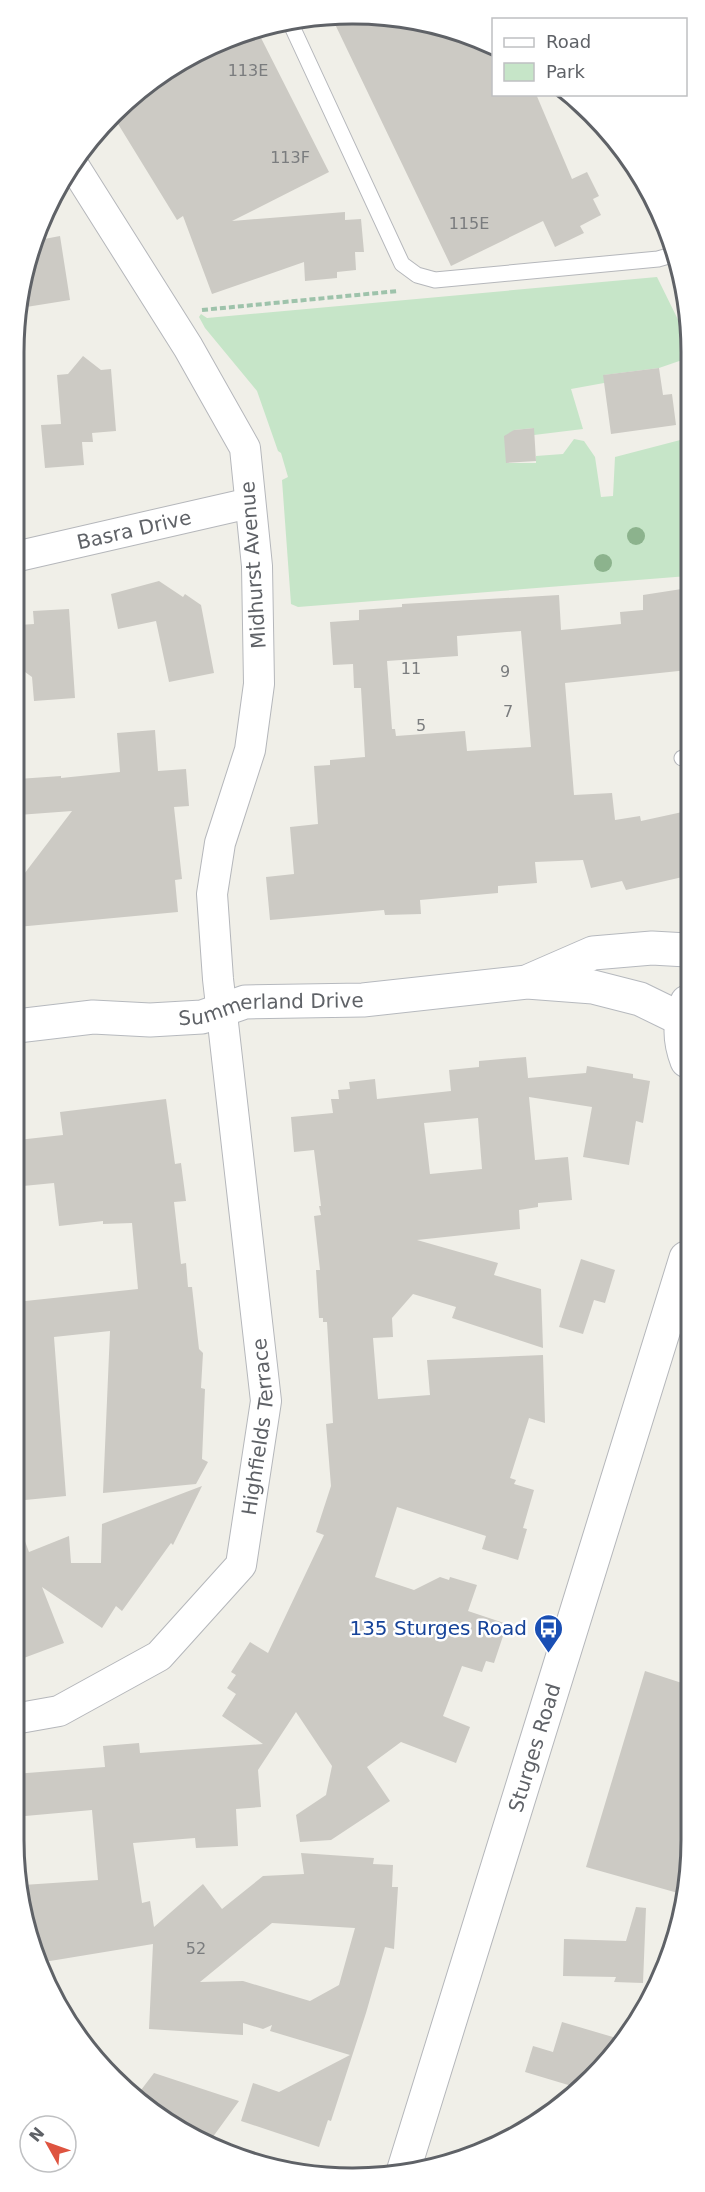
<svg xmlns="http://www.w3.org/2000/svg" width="705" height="2192" font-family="'DejaVu Sans',sans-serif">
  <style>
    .green { fill: #c6e5c8 }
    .building { fill: #cccac4; fill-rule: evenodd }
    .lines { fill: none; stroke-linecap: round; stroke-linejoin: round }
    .service-casing { stroke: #b5b7bb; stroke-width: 17 }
    .minor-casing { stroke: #b5b7bb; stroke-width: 32 }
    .tertiary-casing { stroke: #b5b7bb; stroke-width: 35 }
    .secondary-casing { stroke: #b6b9be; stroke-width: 35 }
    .path { stroke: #9ec3ab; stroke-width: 4; stroke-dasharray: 6 3; stroke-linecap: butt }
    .service { stroke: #fff; stroke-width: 15 }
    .minor { stroke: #fff; stroke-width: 30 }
    .tertiary { stroke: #fff; stroke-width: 33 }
    .secondary { stroke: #fff; stroke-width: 33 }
    .tree { fill: #8cb38d }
    .labels { text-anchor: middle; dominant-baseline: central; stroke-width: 5; stroke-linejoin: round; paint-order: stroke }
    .number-label { font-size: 16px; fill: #7a7c7e }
    .street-label { font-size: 20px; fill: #5f6267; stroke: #fff }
    .transit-label { font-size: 20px; fill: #164399; stroke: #fff; text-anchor: end }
    .rim { fill: none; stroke: #5f6267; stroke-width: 3 }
  </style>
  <rect width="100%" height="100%" fill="#f0efe8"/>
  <path class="green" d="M657,277L688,340V358L659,368L604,375V383L571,389L583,429L534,435V428L514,430L506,463H536V456L563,454L574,439L584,441L595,457L601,497L613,496L615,457L688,438V576L298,607L291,604L282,480L288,477L281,453L278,451L257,391L205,328L199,317L201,314L207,318Z"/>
  <path class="building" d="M333,20H419L494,48V94H536L572,179L587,172L599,196L593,199L601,215L580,226L584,233L555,247L543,221L451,266Z
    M258,32L329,172L232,221L345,212V220L361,219L364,252H355L356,270L337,272V278L305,281L304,262L212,294L183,216L177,220L115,119L164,70L177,65L180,69Z
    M60,236L70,300L20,308V286L39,240Z
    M83,356L101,370L111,369L116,431L92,433L93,442H82L84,465L45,468L41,425L61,424L57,375L68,374Z
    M659,368L663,395L672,394L676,425L611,434L603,375Z
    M534,428L536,461L506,463L504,436L514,430Z
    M159,581L183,597L185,594L201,605L214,673L169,682L156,621L118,629L111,594Z
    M688,588V670L565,683L574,795L612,793L615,820L640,816L641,821L687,811V876L626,890L622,881L591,888L583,860L535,862L537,883L498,886V893L420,900L421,914L385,915L384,910L270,920L266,877L294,874L290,827L318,824L314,766L330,765V760L365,757L361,688H354L353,664L333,665L330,622L359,620V610L402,607V604L559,595L561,630L621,624L620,612L643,610V595ZM521,631L531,747L467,751L465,731L396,736L395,729H392L387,661L458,656L457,636Z
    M69,609L75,698L34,701L32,677L18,667L19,625L34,624L33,611Z
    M155,730L158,771L186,769L189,806L174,807L182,879L175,880L178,912L17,927L18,882L72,811L18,815V779L61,776V778L120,772L117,733Z
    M526,1057L528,1078L586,1073L587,1066L633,1074V1078L650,1081L643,1123L636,1121L629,1165L583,1157L592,1107L529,1097L535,1160L568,1157L572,1200L538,1203V1207L519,1210L520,1229L417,1240L498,1263L494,1275L541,1289L543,1348L452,1318L456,1307L413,1294L392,1318L393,1337L373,1338L378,1399L430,1395L427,1360L543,1355L545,1423L529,1418L510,1478L516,1480L514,1484L534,1490L523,1528L527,1529L518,1560L482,1549L486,1536L397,1507L375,1577L414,1590L440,1577L449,1580L450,1577L477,1585L468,1611L507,1624L494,1663L486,1661L482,1672L462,1666L443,1716L470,1727L456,1763L401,1742L367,1767L390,1801L331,1840L300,1842L296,1815L326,1795L332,1766L296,1712L258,1770L261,1807L236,1809L238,1846L196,1848L195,1838L133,1843L142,1903L150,1901L154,1927L203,1884L222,1909L263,1876L304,1874L301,1853L374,1858L373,1864L393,1865L392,1887H398L394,1949L385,1947L366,2013L331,2121L328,2120L319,2147L241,2121L253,2083L279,2092L350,2055L270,2031L272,2025L263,2029L243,2023V2035L149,2029L153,1944L38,1963L23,1885L98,1880L92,1810L14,1817V1774L105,1767L103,1746L139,1743L140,1753L263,1744L222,1716L236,1694L227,1688L236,1675L231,1672L250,1642L268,1653L324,1535L316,1532L331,1486L326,1424L333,1423L327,1322H323V1318H319L316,1270H320L314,1216L321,1215L319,1206H321L314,1150L294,1152L291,1117L333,1113L331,1099H339L338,1090L350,1089L349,1082L375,1079L377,1099L451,1091L449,1070L479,1067V1061ZM478,1118L482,1169L430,1174L424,1123ZM272,1923L355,1928L339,1985L310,2001L243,1981L200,1982Z
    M166,1099L175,1164L181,1163L186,1201L174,1202L181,1264L186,1263L188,1287H192L199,1349L203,1353L201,1388L205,1389L202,1459L208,1462L196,1484L103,1493L110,1331L54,1337L66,1496L15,1501L16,1302L138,1289L132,1223L103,1224V1221L59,1226L54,1183L23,1186L18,1140L63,1135L60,1112Z
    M581,1259L615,1270L605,1303L594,1300L583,1334L559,1327Z
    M202,1486L173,1545L171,1543L122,1611L116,1606L102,1628L42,1587L64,1643L21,1659L14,1639L15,1520H17L29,1552L69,1536L71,1563H101L102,1524Z
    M645,1671L685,1684V1895L586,1867Z
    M636,1907L646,1908L643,1983L614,1982L616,1977L563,1976L564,1939L626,1941Z
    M562,2022L623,2040L575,2087L525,2072L533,2046L553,2052Z
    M154,2073L239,2101L207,2145L202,2143L138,2094Z"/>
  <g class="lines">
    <defs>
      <path id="service" d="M289,20L402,264L417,275L435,280L658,259L672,255
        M682,758L688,756"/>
      <g id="minor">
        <path id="s1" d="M19,556L250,503"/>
        <path id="s2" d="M14,1719L59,1711L159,1656L241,1565L266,1401L218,979L212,894L220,843L250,750L259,684L257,566L245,448L188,347L72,163"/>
      </g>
      <g id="tertiary">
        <path id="s3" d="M404,2169L686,1258"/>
      </g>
      <g id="secondary">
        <path d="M531,980L593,953L652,948L687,950"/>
        <path id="s4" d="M17,1026L93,1017L150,1020L202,1017L245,1002L363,1000L527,982L593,987L640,999L681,1019"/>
        <path d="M687,1061C679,1040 679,1023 687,1002"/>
      </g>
    </defs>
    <use href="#service" class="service-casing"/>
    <use href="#minor" class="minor-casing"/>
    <use href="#tertiary" class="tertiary-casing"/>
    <use href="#secondary" class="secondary-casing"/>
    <path class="path" d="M202,310L398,291"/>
    <use href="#service" class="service"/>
    <use href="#minor" class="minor"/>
    <use href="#tertiary" class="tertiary"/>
    <use href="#secondary" class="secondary"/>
  </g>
  <g class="tree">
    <circle cx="636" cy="536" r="9"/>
    <circle cx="603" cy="563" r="9"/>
  </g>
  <defs>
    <symbol id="bus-pin" viewBox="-11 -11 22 30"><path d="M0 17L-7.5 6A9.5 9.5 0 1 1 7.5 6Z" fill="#1a4fb4" stroke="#fff"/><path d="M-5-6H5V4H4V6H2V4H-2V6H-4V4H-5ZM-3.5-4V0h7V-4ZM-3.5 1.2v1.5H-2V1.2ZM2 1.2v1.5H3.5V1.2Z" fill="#fff"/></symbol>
  </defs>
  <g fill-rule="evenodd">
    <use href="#bus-pin" x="532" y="1612" width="33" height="45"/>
  </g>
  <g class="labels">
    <g class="number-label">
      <text x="248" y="70">113E</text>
      <text x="290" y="157">113F</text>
      <text x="469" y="223">115E</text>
      <text x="411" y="668">11</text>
      <text x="505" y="671">9</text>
      <text x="508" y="711">7</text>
      <text x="421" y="725">5</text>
      <text x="196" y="1948">52</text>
    </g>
    <g class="street-label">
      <text stroke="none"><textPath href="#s1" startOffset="118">Basra Drive</textPath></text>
      <text transform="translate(253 565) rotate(-94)">Midhurst Avenue</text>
      <text stroke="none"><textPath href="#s4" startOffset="256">Summerland Drive</textPath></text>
      <text stroke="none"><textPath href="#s2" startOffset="422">Highfields Terrace</textPath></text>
      <text stroke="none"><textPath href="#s3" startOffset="441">Sturges Road</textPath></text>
    </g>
    <g class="transit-label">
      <text x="527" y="1628">135 Sturges Road</text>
    </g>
  </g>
  <path d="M0 0H705V2192H0ZM352 24H353A328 328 0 0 1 681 352V1840A328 328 0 0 1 353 2168H352A328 328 0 0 1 24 1840V352A328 328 0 0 1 352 24Z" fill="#fff" fill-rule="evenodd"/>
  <path class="rim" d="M352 24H353A328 328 0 0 1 681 352V1840A328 328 0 0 1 353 2168H352A328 328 0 0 1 24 1840V352A328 328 0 0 1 352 24Z"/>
  <rect x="492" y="18" width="195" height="78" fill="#ffffff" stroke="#bfc0c2" stroke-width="1.5"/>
  <rect x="504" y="38" width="30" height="9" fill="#ffffff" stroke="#bfc0c2" stroke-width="1.5"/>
  <text x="546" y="48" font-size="18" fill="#5f6267">Road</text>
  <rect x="504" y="63" width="30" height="18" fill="#c6e5c8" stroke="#bfc0c2" stroke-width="1.5"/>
  <text x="546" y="78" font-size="18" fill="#5f6267">Park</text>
  <g transform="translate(48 2144) rotate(310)"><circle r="28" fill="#ffffff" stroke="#bfc0c2" stroke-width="1.5"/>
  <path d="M0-4.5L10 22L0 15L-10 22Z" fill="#de5440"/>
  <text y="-9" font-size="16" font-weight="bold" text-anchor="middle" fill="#5f6267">N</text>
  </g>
</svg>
